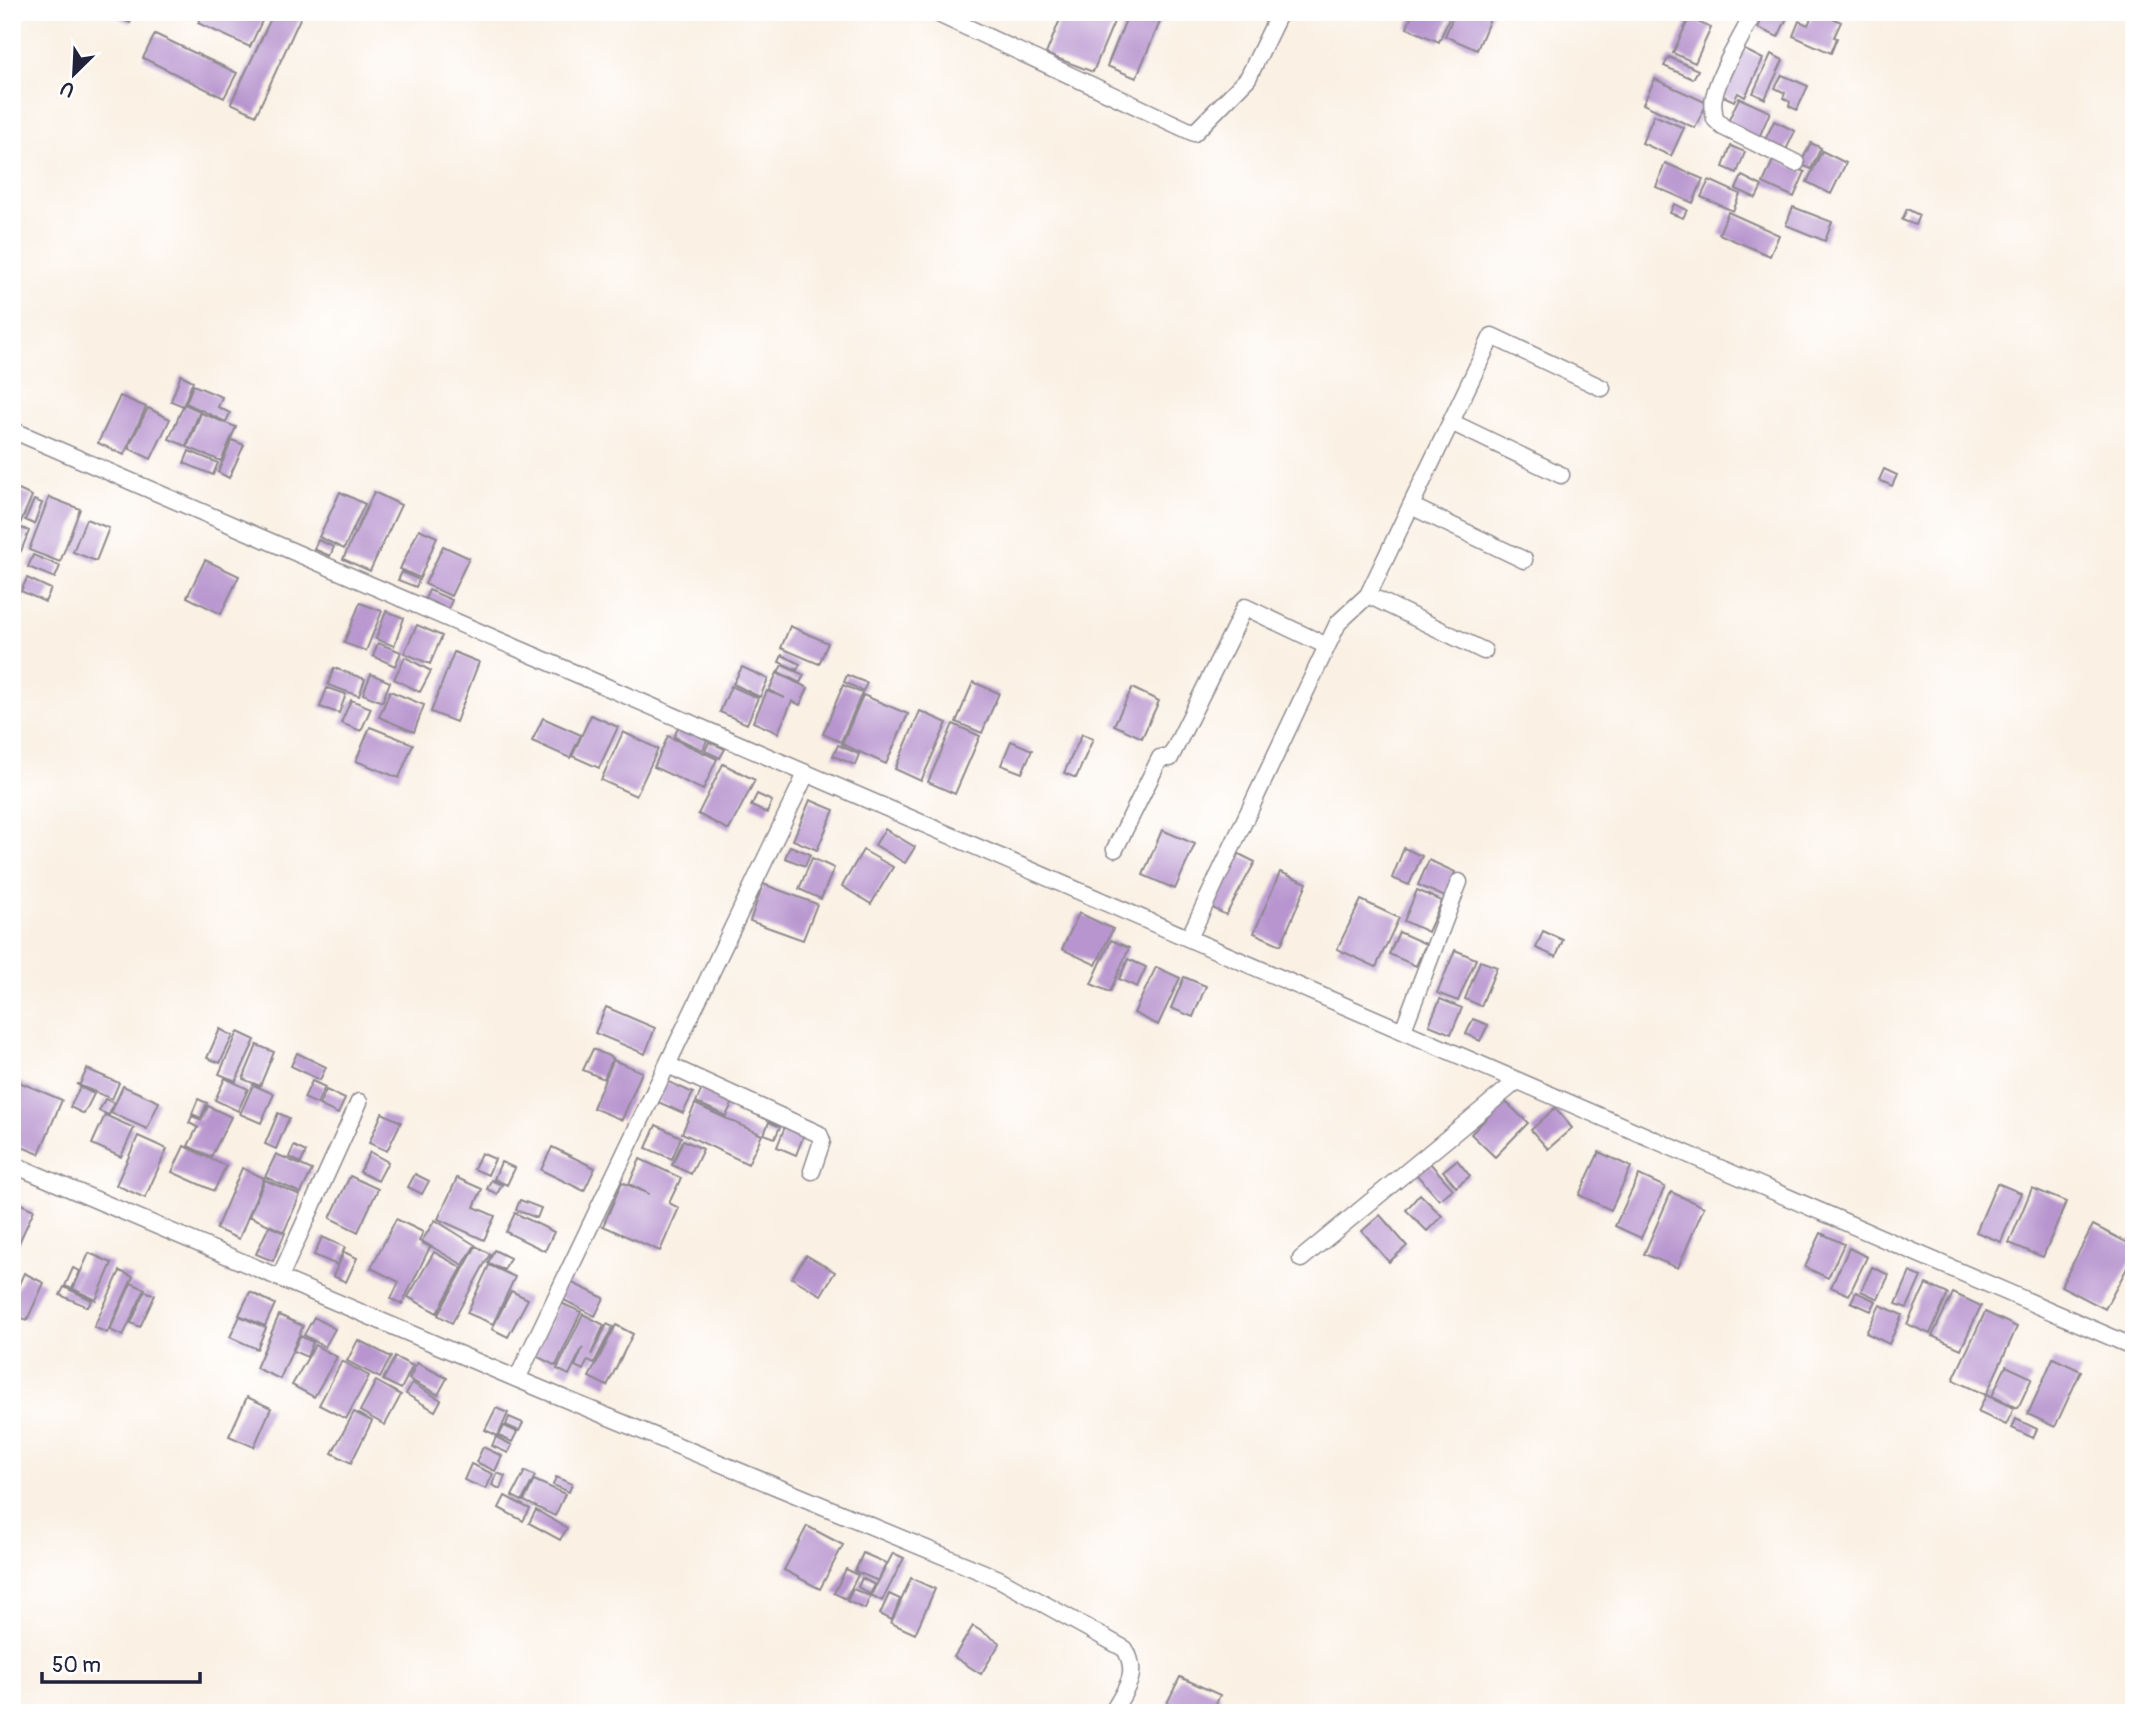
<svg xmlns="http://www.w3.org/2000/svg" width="2146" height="1725" font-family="Pangolin,sans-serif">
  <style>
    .building { fill: #b895cf }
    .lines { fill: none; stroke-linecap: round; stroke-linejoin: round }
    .minor-casing { stroke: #8e898f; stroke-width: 19 }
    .minor { stroke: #fff; stroke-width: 16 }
  </style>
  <rect width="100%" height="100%" fill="#fff"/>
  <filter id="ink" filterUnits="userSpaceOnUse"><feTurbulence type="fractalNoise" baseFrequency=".0143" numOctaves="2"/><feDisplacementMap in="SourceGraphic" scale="14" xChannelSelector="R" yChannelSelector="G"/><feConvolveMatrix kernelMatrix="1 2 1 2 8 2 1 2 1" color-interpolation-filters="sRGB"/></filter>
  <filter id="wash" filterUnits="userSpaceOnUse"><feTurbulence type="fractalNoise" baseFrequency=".00686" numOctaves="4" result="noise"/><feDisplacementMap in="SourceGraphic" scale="28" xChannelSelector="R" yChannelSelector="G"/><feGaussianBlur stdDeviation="1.57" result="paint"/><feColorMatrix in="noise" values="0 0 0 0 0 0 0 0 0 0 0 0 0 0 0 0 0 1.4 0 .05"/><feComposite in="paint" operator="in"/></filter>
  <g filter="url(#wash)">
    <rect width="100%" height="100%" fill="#faf0e3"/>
    <g id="blocks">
      <path class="building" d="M107,12H135L130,23Z
        M203,12H243L262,21L250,47L198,23Z
        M274,12H303L256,115L231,103Z
        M1063,12H1118L1093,72L1046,54Z
        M1129,12H1136L1160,22L1136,78L1107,66Z
        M1413,12H1452L1439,42L1407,28Z
        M1455,12H1493L1477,50L1445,36Z
        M1765,12H1790L1778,37L1758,28Z
        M1814,12H1821L1841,22L1834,37L1837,38L1831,53L1793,36L1799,21L1808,25Z
        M1689,18L1711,28L1695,63L1673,53Z
        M155,34L237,73L224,98L143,58Z
        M1743,49L1763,59L1745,97L1738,93L1734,101L1721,95Z
        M1771,54L1783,60L1765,99L1753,93Z
        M1669,57L1698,70L1693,79L1664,66Z
        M1782,75L1808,86L1797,110L1789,106L1790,102L1783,98L1785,93L1775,88Z
        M1655,79L1707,103L1695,128L1643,104Z
        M1739,98L1770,112L1758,140L1726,126Z
        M1654,115L1684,128L1671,156L1642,143Z
        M1774,121L1795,131L1785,152L1764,142Z
        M1811,143L1821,148L1811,169L1800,164Z
        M1731,146L1745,152L1737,173L1723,167Z
        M1822,151L1846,163L1831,194L1807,182Z
        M1774,158L1805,172L1794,197L1763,183Z
        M1665,163L1703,179L1693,203L1656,187Z
        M1742,176L1762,186L1756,198L1736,189Z
        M1709,180L1740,194L1733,211L1701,197Z
        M1674,204L1687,210L1683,218L1670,213Z
        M1793,207L1832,222L1825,241L1786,225Z
        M1907,209L1919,215L1915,225L1902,220Z
        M1728,212L1779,235L1770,256L1719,234Z
        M181,375L193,381L183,406L171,401Z
        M193,385L222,397L218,407L230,413L226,422L186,403Z
        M120,396L146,407L124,455L98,443Z
        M184,404L200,411L186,446L169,439Z
        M148,408L170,419L151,459L128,448Z
        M201,413L236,427L221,461L187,447Z
        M232,440L244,445L229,478L218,472Z
        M189,451L218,463L213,475L184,463Z
        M1884,469L1897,475L1892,486L1879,480Z
        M12,487L32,496L12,543Z
        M340,492L365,504L344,549L319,537Z
        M374,492L401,505L370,571L343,559Z
        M49,497L80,509L60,562L29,550Z
        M34,500L42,503L34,524L25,520Z
        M86,519L109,528L96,561L73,552Z
        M22,528L29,531L21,551L13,547Z
        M419,529L437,537L420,578L400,569Z
        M318,540L334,547L330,556L314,549Z
        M443,546L469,558L451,596L425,584Z
        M33,555L60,566L55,578L28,567Z
        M205,560L239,576L221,614L187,597Z
        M402,572L419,580L416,587L398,580Z
        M27,578L51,589L45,602L21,591Z
        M429,590L452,600L448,609L425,599Z
        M360,603L382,611L366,651L344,643Z
        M386,611L404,618L394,646L376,639Z
        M417,625L442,636L430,664L404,653Z
        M790,626L828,643L819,664L781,648Z
        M378,643L401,652L395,666L373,656Z
        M454,652L479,662L456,722L431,712Z
        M782,655L800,664L797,670L779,662Z
        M405,657L431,671L420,692L394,679Z
        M782,665L804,675L800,683L778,672Z
        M742,667L768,679L760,697L733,684Z
        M334,668L365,679L359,696L328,685Z
        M777,673L808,688L800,705L792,701L778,733L753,722L767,691L785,698L769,690Z
        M371,674L390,682L382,702L363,694Z
        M847,675L867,683L863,691L844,682Z
        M973,682L999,693L982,733L956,722Z
        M843,685L862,693L841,742L823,734Z
        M731,686L758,698L747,724L720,712Z
        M327,688L346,694L339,713L320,707Z
        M1132,688L1159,701L1142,738L1114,725Z
        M390,691L424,705L414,732L379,717Z
        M863,695L908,714L886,764L842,744Z
        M351,700L371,708L361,731L341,723Z
        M920,711L947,723L921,781L895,769Z
        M591,715L618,727L599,768L572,756Z
        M543,718L581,735L570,758L532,741Z
        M953,724L980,736L955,794L928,782Z
        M370,727L413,744L399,778L356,761Z
        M678,727L707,740L703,750L674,737Z
        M623,732L658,749L636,796L601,780Z
        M1082,734L1093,739L1076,778L1064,773Z
        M668,736L717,759L703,790L654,767Z
        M1011,741L1032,750L1022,773L1001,765Z
        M709,742L725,749L720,758L705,751Z
        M838,745L859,754L855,765L833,756Z
        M723,764L755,780L729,830L698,814Z
        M757,794L772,801L767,813L751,806Z
        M810,800L834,810L817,850L793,840Z
        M885,829L915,847L905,863L875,845Z
        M1162,830L1195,844L1175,889L1143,875Z
        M790,846L810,854L805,866L785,858Z
        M1404,848L1422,856L1409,885L1392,878Z
        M863,850L893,867L871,904L842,886Z
        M1235,852L1255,862L1226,915L1207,905Z
        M812,858L834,868L821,899L799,889Z
        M1429,860L1455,872L1445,897L1418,885Z
        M1280,872L1307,883L1281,945L1254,933Z
        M763,884L817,904L803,940L750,921Z
        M1417,890L1442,901L1428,932L1404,921Z
        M1361,900L1399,918L1376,967L1337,949Z
        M1079,913L1113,929L1096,965L1062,949Z
        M1543,931L1563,940L1556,957L1536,948Z
        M1399,932L1426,944L1416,966L1389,954Z
        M1111,940L1129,948L1110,992L1091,984Z
        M1455,950L1476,959L1458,1001L1437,993Z
        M1128,959L1146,967L1137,987L1119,979Z
        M1480,961L1497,967L1481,1006L1465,999Z
        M1156,967L1180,978L1158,1025L1134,1013Z
        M1184,977L1206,986L1193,1017L1171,1008Z
        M1440,999L1462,1008L1451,1034L1429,1025Z
        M606,1007L655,1028L645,1054L595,1033Z
        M1473,1019L1488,1025L1480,1041L1466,1034Z
        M220,1029L233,1036L220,1063L207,1058Z
        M238,1032L255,1040L236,1081L219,1074Z
        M257,1045L274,1052L260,1086L243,1079Z
        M593,1049L613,1058L604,1079L583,1070Z
        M297,1053L326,1067L320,1080L291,1066Z
        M613,1060L642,1072L622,1120L593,1108Z
        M87,1069L119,1083L112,1099L76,1084H80Z
        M225,1078L248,1089L238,1111L215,1100Z
        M12,1079L62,1100L39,1154L12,1143Z
        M312,1081L325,1087L317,1104L304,1098Z
        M667,1081L693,1093L683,1113L658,1102Z
        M704,1084L735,1098L726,1116L696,1102Z
        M253,1085L274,1094L261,1123L240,1114Z
        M123,1086L159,1102L147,1129L111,1113Z
        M80,1087L94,1094L84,1114L70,1107Z
        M326,1090L345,1099L338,1114L319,1105Z
        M105,1099L114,1103L109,1115L99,1111Z
        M198,1099L207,1103L201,1118L192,1114Z
        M1504,1100L1528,1123L1495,1157L1471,1134Z
        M695,1104L762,1135L748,1164L682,1133Z
        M208,1106L231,1117L211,1157L188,1146L197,1128H199L189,1123L192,1116L201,1120Z
        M1555,1108L1572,1128L1548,1149L1531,1130Z
        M278,1113L289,1118L276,1149L265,1144Z
        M382,1113L401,1122L387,1151L369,1143Z
        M105,1115L134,1128L121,1157L92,1144Z
        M769,1122L780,1127L775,1138L764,1134Z
        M786,1124L805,1132L796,1155L777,1147Z
        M656,1125L681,1137L672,1159L646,1148Z
        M138,1136L167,1149L145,1198L116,1185Z
        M683,1140L703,1149L691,1174L672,1165Z
        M184,1146L226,1166L214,1191L172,1172Z
        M294,1146L306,1152L301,1163L289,1157Z
        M552,1147L595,1168L584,1191L541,1170Z
        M370,1152L388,1162L378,1181L360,1172Z
        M1599,1152L1631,1167L1611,1210L1579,1195Z
        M481,1153L495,1159L488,1175L474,1169Z
        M276,1154L312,1170L301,1193L265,1177Z
        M640,1159L681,1178L669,1203L679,1208L660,1251L603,1226L622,1182L649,1194L629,1184Z
        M1457,1160L1470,1176L1456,1187L1443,1171Z
        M501,1162L515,1168L507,1185L494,1179Z
        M1430,1163L1453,1189L1439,1200L1416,1174Z
        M242,1168L264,1178L239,1239L216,1229Z
        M415,1174L429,1181L422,1194L408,1187Z
        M1639,1175L1665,1187L1641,1238L1615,1226Z
        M350,1176L378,1189L358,1232L330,1218Z
        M457,1178L482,1189L474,1207L495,1216L484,1240L438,1219Z
        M265,1180L300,1195L284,1232L249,1216Z
        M491,1180L502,1185L497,1194L487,1189Z
        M1997,1183L2021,1193L2001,1242L1976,1232Z
        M2032,1188L2066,1202L2043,1257L2009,1243Z
        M1671,1192L1704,1207L1678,1268L1644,1254Z
        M1420,1194L1442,1216L1427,1231L1406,1210Z
        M12,1200L34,1210L12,1258Z
        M520,1200L541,1208L537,1218L516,1210Z
        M515,1213L554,1232L545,1251L506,1232Z
        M1380,1215L1407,1246L1389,1262L1362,1231Z
        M396,1219L423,1232L419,1241L430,1247L402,1304L391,1299L399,1282L371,1268Z
        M435,1220L475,1245L463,1265L422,1241Z
        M2093,1225L2134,1246V1255L2105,1309L2061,1286Z
        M269,1226L285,1233L273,1261L256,1254Z
        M1821,1233L1844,1244L1828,1278L1805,1267Z
        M322,1237L345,1247L337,1265L314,1255Z
        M476,1246L490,1254L452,1323L438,1315Z
        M1849,1248L1867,1257L1849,1295L1831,1287Z
        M494,1250L510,1258L504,1270L488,1263Z
        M344,1252L357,1258L346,1282L333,1276Z
        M434,1252L462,1268L437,1313L408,1297Z
        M89,1253L112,1263L96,1300L73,1289Z
        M806,1255L835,1272L821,1295L792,1278Z
        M489,1265L515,1277L493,1324L467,1313Z
        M1872,1267L1889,1275L1878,1299L1861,1291Z
        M73,1268L80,1271L72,1289L65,1286Z
        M120,1271L133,1277L107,1333L94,1327Z
        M1910,1272L1921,1277L1907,1308L1896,1304Z
        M24,1273L44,1283L27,1320L12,1314V1299Z
        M566,1280L604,1298L595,1316L558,1297Z
        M131,1283L145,1289L123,1336L110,1330Z
        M1926,1284L1948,1294L1930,1334L1907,1324Z
        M64,1287L92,1300L88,1307L60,1295Z
        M145,1291L155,1295L140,1327L131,1323Z
        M511,1291L528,1299L508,1337L492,1329Z
        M250,1292L275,1304L265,1326L239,1315Z
        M1856,1292L1876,1301L1871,1311L1851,1302Z
        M1953,1293L1981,1306L1961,1349L1932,1336Z
        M559,1302L581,1312L556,1366L534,1355Z
        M1880,1305L1902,1315L1889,1344L1866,1333Z
        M1985,1312L2017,1327L1986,1395L1953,1380Z
        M583,1314L604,1325L591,1355L607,1324L613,1327L594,1363L588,1360L583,1370L575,1366L583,1347L569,1375L557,1369Z
        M279,1315L303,1326L280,1379L256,1368Z
        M240,1316L266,1328L257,1349L230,1337Z
        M314,1317L335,1329L325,1347L304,1335Z
        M616,1325L633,1334L607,1386L589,1377Z
        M300,1336L313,1342L307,1357L293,1351Z
        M358,1340L391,1357L380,1378L347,1361Z
        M315,1345L337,1357L314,1397L292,1385Z
        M395,1357L413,1366L401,1389L383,1380Z
        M2053,1358L2081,1371L2055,1427L2028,1414Z
        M342,1361L369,1376L346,1419L319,1405Z
        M417,1363L447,1378L438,1395L409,1379Z
        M2006,1366L2032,1378L2018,1408L1992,1396Z
        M376,1381L401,1395L385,1425L360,1411Z
        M412,1383L441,1400L435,1411L406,1394Z
        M1986,1395L2014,1408L2006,1425L1978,1412Z
        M247,1397L271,1408L254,1447L229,1436Z
        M496,1408L508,1413L498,1436L485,1430Z
        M354,1412L372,1421L351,1463L332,1453Z
        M509,1417L523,1423L519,1431L506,1425Z
        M2016,1419L2037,1429L2033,1438L2012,1428Z
        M504,1426L517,1432L512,1442L499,1436Z
        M496,1437L512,1445L508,1453L492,1446Z
        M483,1447L502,1456L495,1471L476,1462Z
        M471,1464L493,1474L486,1489L464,1480Z
        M525,1471L535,1476L522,1501L512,1496Z
        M497,1473L505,1476L500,1489L492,1485Z
        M556,1477L572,1484L569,1492L553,1485Z
        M534,1480L565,1494L555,1516L524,1501Z
        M505,1496L530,1509L523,1521L499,1508Z
        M536,1510L567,1528L560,1540L529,1523Z
        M807,1526L843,1545L820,1589L784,1570Z
        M863,1553L886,1563L878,1581L855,1571Z
        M893,1553L904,1558L882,1601L871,1595Z
        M846,1569L858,1575L846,1599L834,1593Z
        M862,1578L875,1585L870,1594L858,1587Z
        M911,1578L935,1589L915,1634L891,1623Z
        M853,1589L870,1596L865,1609L847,1601Z
        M889,1594L900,1599L892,1620L880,1614Z
        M973,1626L1000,1643L981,1674L954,1657Z
        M1180,1677L1220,1695L1212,1713H1188L1167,1703Z"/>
    </g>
  </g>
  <g filter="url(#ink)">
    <use href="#blocks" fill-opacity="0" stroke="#8e898f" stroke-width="2"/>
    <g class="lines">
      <defs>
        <path id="minor" d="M934,12L1194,133L1248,78L1280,12
          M1754,12C1741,39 1721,68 1714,97C1712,104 1714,112 1715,119L1723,127L1796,163
          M1451,422L1561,475
          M12,430L2134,1347
          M1411,506L1524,560
          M1368,595L1484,651
          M1115,849L1160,758H1170L1245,607L1327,646
          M1189,938L1338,623L1368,595L1492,336L1602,388
          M1403,1030L1459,882
          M668,1065L819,1134L822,1141L812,1171
          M12,1164L517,1379L999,1579L1125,1649C1140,1675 1125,1690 1112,1713
          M1301,1259L1517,1081
          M280,1277L359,1102
          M517,1379L806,774"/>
      </defs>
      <use href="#minor" class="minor-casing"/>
      <use href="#minor" class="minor"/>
    </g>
  </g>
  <rect width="2146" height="1725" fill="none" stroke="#fff" stroke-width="42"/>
  <g transform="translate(74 74) rotate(204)" stroke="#ffffff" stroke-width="5" paint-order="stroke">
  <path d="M0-5L12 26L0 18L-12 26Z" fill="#22223b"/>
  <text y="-10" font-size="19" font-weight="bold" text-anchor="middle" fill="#22223b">U</text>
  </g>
  <path d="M42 1672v10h158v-10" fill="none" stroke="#22223b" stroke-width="3.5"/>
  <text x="52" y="1672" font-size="21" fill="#22223b" stroke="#ffffff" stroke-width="5" paint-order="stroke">50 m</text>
</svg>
